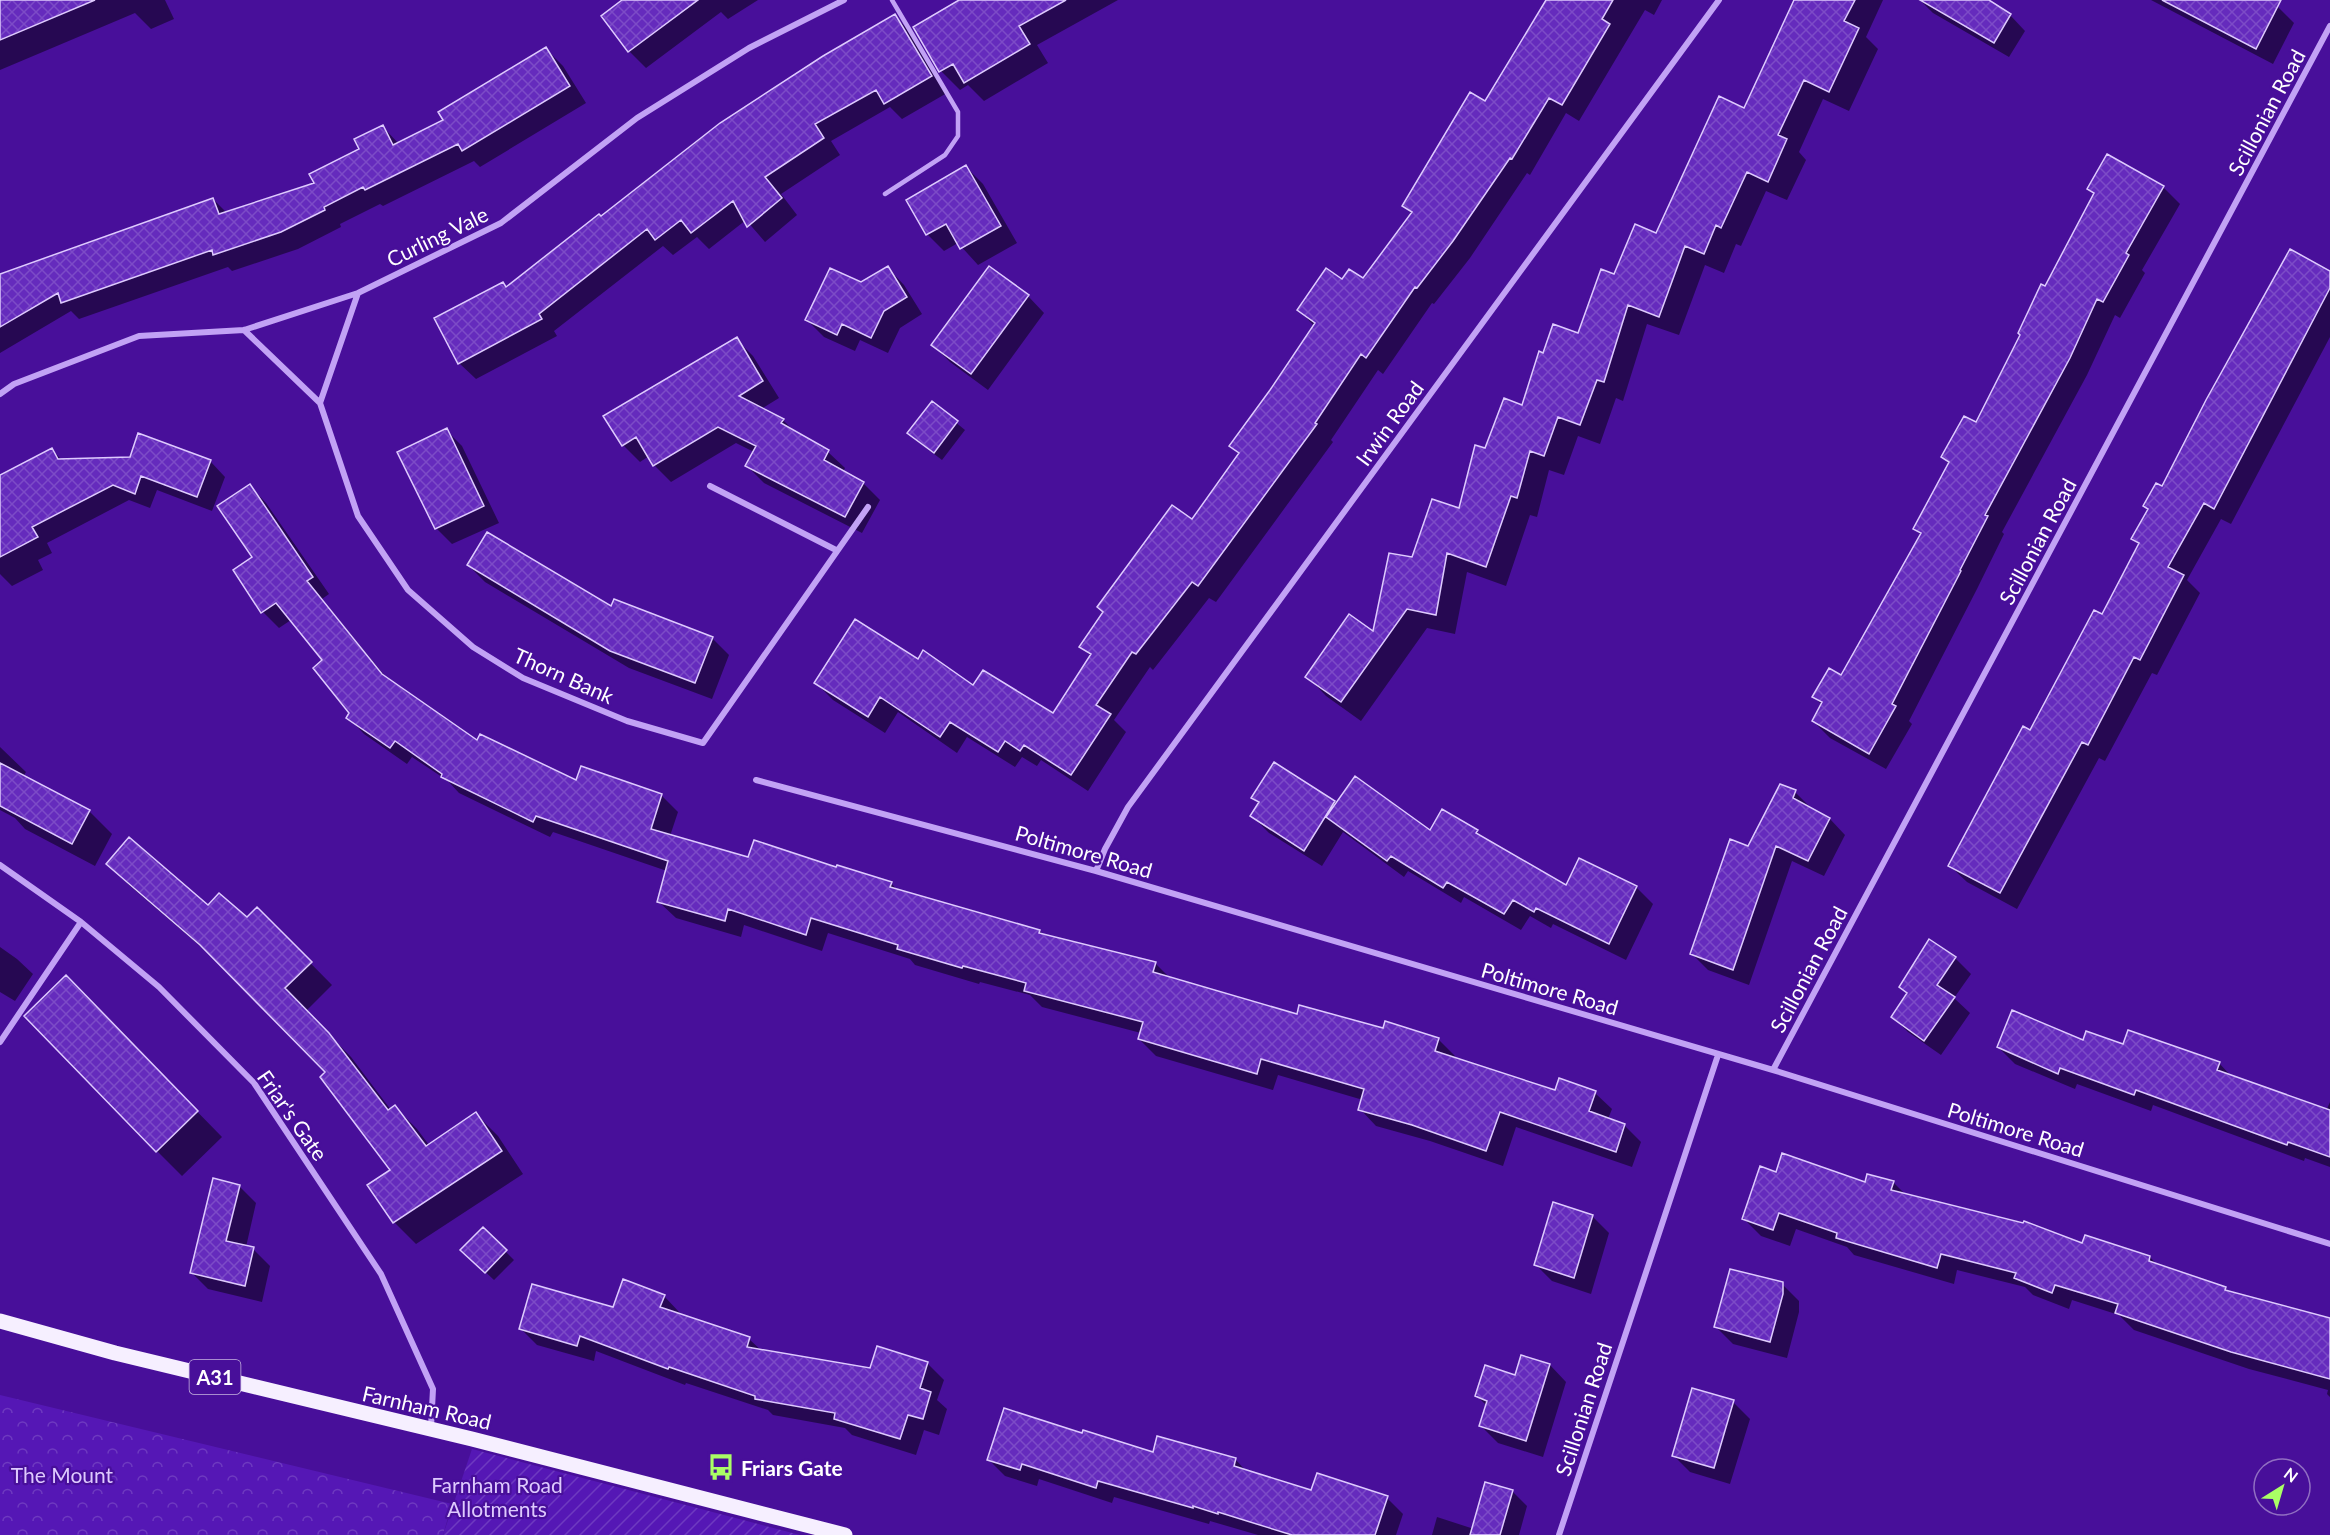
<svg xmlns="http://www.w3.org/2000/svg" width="2330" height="1535" font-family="Lato,sans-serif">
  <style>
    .park { fill: url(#park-crowns) }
    .garden { fill: url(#garden-furrows) }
    .shadow { fill: #0007 }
    .building { fill: url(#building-cross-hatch); stroke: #decafe; stroke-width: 1.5 }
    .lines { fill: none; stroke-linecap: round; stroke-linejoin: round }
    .lane { stroke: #c2a2f5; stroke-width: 4.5 }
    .street { stroke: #c2a2f5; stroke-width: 6 }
    .primary { stroke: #f6efff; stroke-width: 15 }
    .labels { text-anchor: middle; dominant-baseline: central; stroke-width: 4.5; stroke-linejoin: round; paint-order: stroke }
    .shield { fill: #480f9a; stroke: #c8b7e1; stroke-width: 1.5 }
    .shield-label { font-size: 20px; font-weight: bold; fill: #fff }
    .street-label { font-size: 21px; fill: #fff; stroke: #480f9a }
    .poi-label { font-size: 21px; font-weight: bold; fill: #fff; stroke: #480f9a; text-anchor: start }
    .park-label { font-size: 21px; fill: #decafe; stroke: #480f9a }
  </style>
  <defs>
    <pattern id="park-crowns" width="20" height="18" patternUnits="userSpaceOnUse" patternTransform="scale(1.5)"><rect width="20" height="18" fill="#5517b5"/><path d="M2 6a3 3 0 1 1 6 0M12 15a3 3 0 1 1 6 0" fill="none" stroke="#6e3ac0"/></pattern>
    <pattern id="garden-furrows" width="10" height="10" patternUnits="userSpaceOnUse" patternTransform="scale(1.5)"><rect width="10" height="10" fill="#5517b5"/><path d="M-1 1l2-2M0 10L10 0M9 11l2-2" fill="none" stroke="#6e3ac0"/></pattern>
    <pattern id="building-cross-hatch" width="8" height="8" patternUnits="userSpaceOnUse" patternTransform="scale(1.5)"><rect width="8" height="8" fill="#652bbd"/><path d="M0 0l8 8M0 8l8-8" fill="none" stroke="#7c4bc7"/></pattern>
  </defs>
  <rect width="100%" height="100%" fill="#480f9a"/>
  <path class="park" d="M0,1395L452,1504L443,1535H0Z"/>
  <path class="garden" d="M472,1449L800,1535H443Z"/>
  <path class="shadow" d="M0,0H165L174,19L151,29L135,13L0,70Z
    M625,0H758L728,19L721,12L646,68L629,51Z
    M962,0H1118L1037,45L1048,63L984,101L968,85L960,90L941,71Z
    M1548,0H1662L1654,15L1645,10L1579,121L1566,113L1530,175L1527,173L1470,258L1434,304L1432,303L1383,374L1378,370L1331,440L1333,442L1216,602L1209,598L1153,670L1150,667L1114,720L1126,732L1088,791L1041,760L1037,766L1022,757L1015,767L967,737L957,753L898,712L885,733L833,700L816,683L918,661L974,687L1053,716L1091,656L1081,647L1192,521L1240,455L1231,446L1315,327L1299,310L1342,281L1363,280L1412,214L1404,206L1486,103Z
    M1796,0H1883L1866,37L1878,49L1849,111L1823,99L1799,152L1806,160L1787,200L1766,191L1741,246L1736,244L1724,273L1705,265L1679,335L1647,324L1623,401L1616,398L1600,444L1578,436L1564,475L1549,470L1537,517L1530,515L1506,586L1467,572L1455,634L1427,628L1361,721L1326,696L1307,676L1374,634L1413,559L1460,510L1486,450L1523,406L1544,354L1579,335L1615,276L1656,235L1745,110Z
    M1920,0H1986L2010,15L2025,31L2009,57L1933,13Z
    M2151,0H2266L2277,6L2294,23L2273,64Z
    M895,16L911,33L947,93L902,119L890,107L831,141L840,155L781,194L797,215L765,242L746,220L709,249L697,237L673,255L663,246L554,331L557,336L476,379L459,363L503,284L507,288Z
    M546,49L563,66L586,103L480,167L474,161L383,206L380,204L340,224L341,227L298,249L232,271L228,267L79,319L71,311L0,353V276L213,199L227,213L316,184L361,149L383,127L399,144L445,121Z
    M966,167L983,184L1017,243L978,265L958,243L944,251L927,234Z
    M2163,187L2180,204L2142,270L2145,273L2120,318L2115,315L2087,375L2002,532L2004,534L1977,589L1909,721L1912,724L1886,769L1830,738L1813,721L1822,705L1814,697L1842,677L1922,536L1915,529L1949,464L1943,457L1976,424L2095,195L2089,189Z
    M888,268L904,285L922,314L900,328L888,353L860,340L855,351L824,337L807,320Z
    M2330,272V337L2231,524L2221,519L2187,580L2200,593L2157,675L2152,673L2105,761L2099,758L2017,909L1967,882L1950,866L2102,616L2140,545L2133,539L2163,488Z
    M1028,296L1044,313L988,390L950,362L933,345Z
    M736,339L753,356L779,398L761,409L783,420L796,433L828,452L845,468L843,472L863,483L880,500L862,533L764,483L747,466L754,452L736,443L671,482L654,465L649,456L640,462L623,445Z
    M932,403L965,430L942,460L917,441Z
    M446,430L462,446L499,523L452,544L436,528Z
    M52,450L62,460L210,461L225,477L212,511L157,490L150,508L129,500L47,543L52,553L38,560L43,570L12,586L0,574V477Z
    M250,486L266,503L329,594L322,599L389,681L478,743L577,782L582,768L662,796L678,812L670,836L749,859L837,869L891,883L899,892L1040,931L1044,936L1156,964L1171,979L1298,1016L1438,1039L1455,1056L1454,1059L1556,1092L1595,1093L1612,1109L1608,1119L1624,1125L1641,1142L1632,1167L1516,1127L1503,1166L1430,1141L1376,1126L1360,1109L1363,1100L1278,1075L1273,1090L1156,1056L1139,1039L1141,1033L1042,1007L1030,995L980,982L979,984L915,965L910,959L828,933L822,951L744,925L741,937L676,918L659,902L667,871L553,832L550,837L459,793L448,781L412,757L407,764L364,734L348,717L351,713L324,660L291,620L279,628L263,612L254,558Z
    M468,565L712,638L729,655L712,699L629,668L485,582Z
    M0,747L26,772L23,777L89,811L112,834L95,866L25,829L15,818L0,810Z
    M1795,792L1811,808L1830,819L1845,835L1824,876L1792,861L1749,985L1708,970L1692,954L1749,848Z
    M1253,798L1335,802L1430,832H1477L1485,839L1567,887H1636L1653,904L1626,960L1553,924L1551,928L1530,916L1521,930L1464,897L1461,903L1408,871L1404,877L1343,832L1322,866L1269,833L1252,816L1260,804Z
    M108,864L209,907L247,919L257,909L332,985L306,1011L351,1057L391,1110L395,1107L417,1129L429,1145L476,1114L498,1136L523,1174L416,1244L394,1222L392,1170L328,1073L221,964L130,886Z
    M0,947L17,959L33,974L15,1001L0,992Z
    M1955,958L1971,974L1954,998L1970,1013L1941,1055L1908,1032L1893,1017Z
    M91,1003L222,1137L182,1176L157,1151Z
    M2084,1042L2123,1046L2219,1063L2232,1077L2326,1111L2330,1102V1167L2305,1158L2304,1161L2153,1105L2151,1111L2077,1084L2075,1089L2015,1064L1998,1047Z
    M1777,1174L1866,1184L1893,1182L1906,1195L2083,1245L2150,1257L2158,1266L2225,1288L2230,1293L2330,1319V1397L2327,1394L2328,1390L2249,1369L2134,1330L2119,1315L2072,1300L2069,1309L2033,1295L2025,1287L1957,1270L1954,1284L1854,1255L1847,1247L1796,1229L1790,1246L1761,1236L1744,1219Z
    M239,1186L256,1203L246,1247L253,1249L270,1266L262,1302L208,1289L191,1272Z
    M1592,1216L1609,1233L1591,1294L1552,1281L1535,1264Z
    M483,1229L514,1260L494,1280L462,1250Z
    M1782,1284L1799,1301V1312L1787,1358L1733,1344L1716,1327Z
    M664,1296L680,1313V1316L749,1339L762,1351L871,1370L927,1363L944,1380L937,1400L947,1409L939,1435L924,1430L916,1455L852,1435L845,1428L773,1415L768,1410L686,1383L685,1385L596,1351L594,1361L537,1345L521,1329Z
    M1550,1365L1566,1382L1543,1457L1498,1443L1481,1426L1487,1406L1477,1396L1516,1377Z
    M1733,1402L1750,1419L1730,1484L1690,1472L1673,1455Z
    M1083,1435L1154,1454L1235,1459L1247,1472L1312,1492L1387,1498L1403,1514L1396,1535H1258L1210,1521L1209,1524L1114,1497L1112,1503L1039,1479L1037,1486L1005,1476L989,1460Z
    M1512,1491L1527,1506L1519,1535H1432L1437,1517L1474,1529Z"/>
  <path class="building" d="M0,0H95L0,40Z
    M622,0H698L628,52L601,16Z
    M959,0H1066L1019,26L1030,44L964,83L953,64L939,72L913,27Z
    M1546,0H1613L1602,19L1610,24L1562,105L1549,98L1512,159L1510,158L1453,241L1417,288L1415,287L1366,358L1361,354L1315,423L1317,424L1198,586L1192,582L1136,654L1132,652L1096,705L1111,714L1071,775L1024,745L1020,751L1005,741L998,752L950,722L940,737L880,697L868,717L814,683L855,619L918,659L923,650L973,685L983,670L1053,713L1091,654L1079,647L1103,612L1097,607L1172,505L1192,519L1239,453L1229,446L1270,390L1315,323L1297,310L1326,268L1342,279L1349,269L1363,278L1412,212L1402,206L1470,92L1485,101Z
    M1794,0H1855L1844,21L1859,28L1829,92L1804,80L1778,135L1787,139L1768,182L1747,172L1721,228L1716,225L1704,254L1685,246L1659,317L1628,305L1604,382L1597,380L1580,425L1558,417L1544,456L1530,451L1517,498L1511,496L1486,567L1447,553L1436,615L1407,609L1341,702L1305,677L1349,614L1373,631L1389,553L1412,557L1432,499L1459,508L1475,445L1485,448L1504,398L1522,405L1539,351L1543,353L1553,324L1578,333L1601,269L1614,274L1635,224L1656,233L1719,96L1744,108Z
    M1920,0H1989L2011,14L1994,43Z
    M2162,0H2281L2256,49Z
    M895,14L932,76L884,104L876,90L815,124L824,138L765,177L782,198L747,227L733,201L691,233L681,220L655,240L647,229L539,314L542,319L458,364L434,318L503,282L506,287L599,214L601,216L720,123L823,56Z
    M546,47L570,86L462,151L458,144L365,190L363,187L324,207L325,210L281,232L213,255L212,250L61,303L58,293L0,327V274L213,198L219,214L314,183L309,174L359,149L354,139L383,125L393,145L443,120L438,112Z
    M2107,154L2164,186L2126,253L2129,255L2103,302L2097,299L2070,358L1985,515L1988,516L1960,570L1961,571L1892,704L1896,706L1869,754L1812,721L1822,702L1812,697L1829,668L1841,675L1921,533L1913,529L1949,462L1941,457L1964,416L1976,422L2020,335L2018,333L2041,284L2045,286L2094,193L2087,189Z
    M966,165L1001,226L960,249L946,224L926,235L906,200Z
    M2290,249L2330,271V288L2214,509L2204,503L2168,567L2184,575L2140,660L2134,657L2088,745L2082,742L2000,893L1948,866L2023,726L2030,730L2094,610L2102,614L2139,543L2131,539L2148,509L2143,506L2156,483L2162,486L2206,400Z
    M888,266L907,297L884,311L871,338L842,324L837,335L805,320L830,268L861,282Z
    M989,266L1029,295L971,374L931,345Z
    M737,337L763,381L739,396L784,419L781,423L829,450L824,460L864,482L845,517L745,466L756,446L718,427L653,466L636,437L622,446L603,416Z
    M932,401L958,421L934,453L907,433Z
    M447,428L484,506L435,529L397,452Z
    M138,433L211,460L197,497L141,476L135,494L113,485L32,527L38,537L0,557V475L52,448L58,459L130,457Z
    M250,484L313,577L307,581L382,674L477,740L480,734L576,780L581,766L662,794L651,829L748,857L754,840L836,867L837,865L892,882L890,887L1040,930L1039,933L1156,962L1153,972L1297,1014L1299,1005L1383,1028L1385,1021L1439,1038L1435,1051L1555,1090L1559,1078L1596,1091L1589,1111L1625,1124L1616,1152L1500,1112L1486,1151L1412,1125L1358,1110L1364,1089L1261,1059L1257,1074L1138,1039L1143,1022L1024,991L1026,983L963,966L962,968L897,949L898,945L811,918L806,935L728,909L725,921L657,902L668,861L536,816L533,822L441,777L442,774L395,741L390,748L346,718L349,713L313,668L322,660L276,603L261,613L233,570L252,557L217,506Z
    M487,532L611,606L614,599L713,637L695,683L610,651L467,565Z
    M1274,762L1335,801L1304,851L1250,816L1259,802L1251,798Z
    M0,763L90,810L72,844L0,806Z
    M1355,776L1430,830L1442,809L1478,830L1476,833L1566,885L1579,858L1637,886L1609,944L1536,908L1534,912L1513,900L1504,914L1447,882L1443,888L1391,856L1387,861L1326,817Z
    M1780,784L1796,790L1793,798L1830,818L1808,861L1776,846L1733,970L1690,954L1730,839L1748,846Z
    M129,837L208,905L219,893L247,917L257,907L312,962L285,988L329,1033L388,1110L395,1105L426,1146L476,1112L502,1151L393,1223L367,1185L390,1170L320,1077L325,1072L200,945L106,864Z
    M1929,939L1956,957L1937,985L1955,997L1924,1041L1891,1017L1907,993L1899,987Z
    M66,975L198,1111L156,1152L24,1016Z
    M2012,1010L2083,1040L2086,1031L2123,1044L2128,1030L2220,1062L2217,1070L2330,1110V1157L2288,1142L2287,1145L2136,1090L2134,1095L2060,1068L2058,1074L1997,1047Z
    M1782,1153L1865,1182L1867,1174L1894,1181L1891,1190L2023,1223L2024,1221L2082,1243L2085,1235L2150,1256L2149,1261L2226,1287L2225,1290L2330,1318V1379L2231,1352L2115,1313L2118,1304L2055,1285L2052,1293L2014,1278L2016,1273L1941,1254L1937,1268L1836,1238L1837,1233L1779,1213L1773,1230L1742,1219L1760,1166L1776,1172Z
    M213,1178L240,1185L226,1241L254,1247L245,1286L190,1273Z
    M1553,1202L1593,1215L1574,1278L1534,1265Z
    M483,1227L507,1250L485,1273L460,1250Z
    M1730,1269L1783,1282V1294L1770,1342L1714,1327Z
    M623,1279L665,1295L660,1307L750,1337L747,1347L870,1368L877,1346L928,1362L920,1388L931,1392L923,1419L908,1415L900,1439L834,1419L835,1413L755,1399V1396L669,1367L668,1369L580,1336L577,1346L519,1329L532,1284L613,1307Z
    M1521,1355L1550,1364L1526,1441L1479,1426L1487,1401L1475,1396L1485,1365L1515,1375Z
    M1692,1388L1734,1400L1714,1468L1672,1456Z
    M1004,1408L1082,1433L1083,1430L1153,1452L1157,1436L1236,1458L1234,1466L1311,1490L1317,1473L1388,1496L1375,1535H1292L1218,1512V1514L1193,1506V1508L1098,1481L1096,1488L1022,1464L1020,1470L987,1460Z
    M1485,1482L1513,1490L1500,1535H1470Z"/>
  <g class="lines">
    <path class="lane" d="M885,194L945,155L958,136V112L892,0"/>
    <path class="street" d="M244,330L320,403L358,516L408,590L473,647L523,678L627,721L703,743L868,507
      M0,394L14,384L139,336L244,330L358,293L501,223L637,118L749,48L844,0
      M320,403L358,293
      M710,486L836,550
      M756,780L1096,871L1773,1070L2330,1244
      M0,865L81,922L159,987L254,1083L381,1274L433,1389L431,1427
      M1096,871L1105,849L1128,807L1719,0
      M0,1042L81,922
      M1773,1070L2330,26
      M1559,1535L1718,1055"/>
    <path class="primary" d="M0,1321L115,1353L472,1439L845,1535"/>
  </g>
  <defs>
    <symbol id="bus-bare" viewBox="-9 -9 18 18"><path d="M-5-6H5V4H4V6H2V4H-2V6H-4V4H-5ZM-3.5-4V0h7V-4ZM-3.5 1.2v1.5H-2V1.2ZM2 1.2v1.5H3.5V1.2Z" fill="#aaff65" stroke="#480f9a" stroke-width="2.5" paint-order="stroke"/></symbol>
  </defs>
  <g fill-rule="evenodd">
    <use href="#bus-bare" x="702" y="1448" width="38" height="38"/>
  </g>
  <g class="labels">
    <rect class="shield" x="189.5" y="1360" width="51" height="34" rx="4.5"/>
    <g class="shield-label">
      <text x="215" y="1377">A31</text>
    </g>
    <g class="street-label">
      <text transform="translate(2266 112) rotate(-62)">Scillonian Road</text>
      <text transform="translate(437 236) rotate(-26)">Curling Vale</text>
      <text transform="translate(1389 423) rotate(-54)">Irwin Road</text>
      <text transform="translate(2037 541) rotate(-62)">Scillonian Road</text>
      <text transform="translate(564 675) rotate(24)">Thorn Bank</text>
      <text transform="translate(1084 851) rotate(16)">Poltimore Road</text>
      <text transform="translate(1808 969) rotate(-62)">Scillonian Road</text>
      <text transform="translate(1550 988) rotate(16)">Poltimore Road</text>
      <text transform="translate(293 1115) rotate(55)">Friar's Gate</text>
      <text transform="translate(2016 1129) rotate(17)">Poltimore Road</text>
      <text transform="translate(427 1407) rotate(13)">Farnham Road</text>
      <text transform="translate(1583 1409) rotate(-72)">Scillonian Road</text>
    </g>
    <g class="poi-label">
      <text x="741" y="1467">Friars Gate</text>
    </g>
    <g class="park-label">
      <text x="62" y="1474">The Mount</text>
      <text x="497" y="1484">Farnham Road<tspan x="497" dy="24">Allotments</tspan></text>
    </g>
  </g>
  <g transform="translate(2282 1487) rotate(37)"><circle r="28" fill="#480f9a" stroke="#916fc2" stroke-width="1.5"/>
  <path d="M0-4.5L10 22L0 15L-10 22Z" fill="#aaff65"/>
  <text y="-9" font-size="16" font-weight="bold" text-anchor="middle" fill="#ffffff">N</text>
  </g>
</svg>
